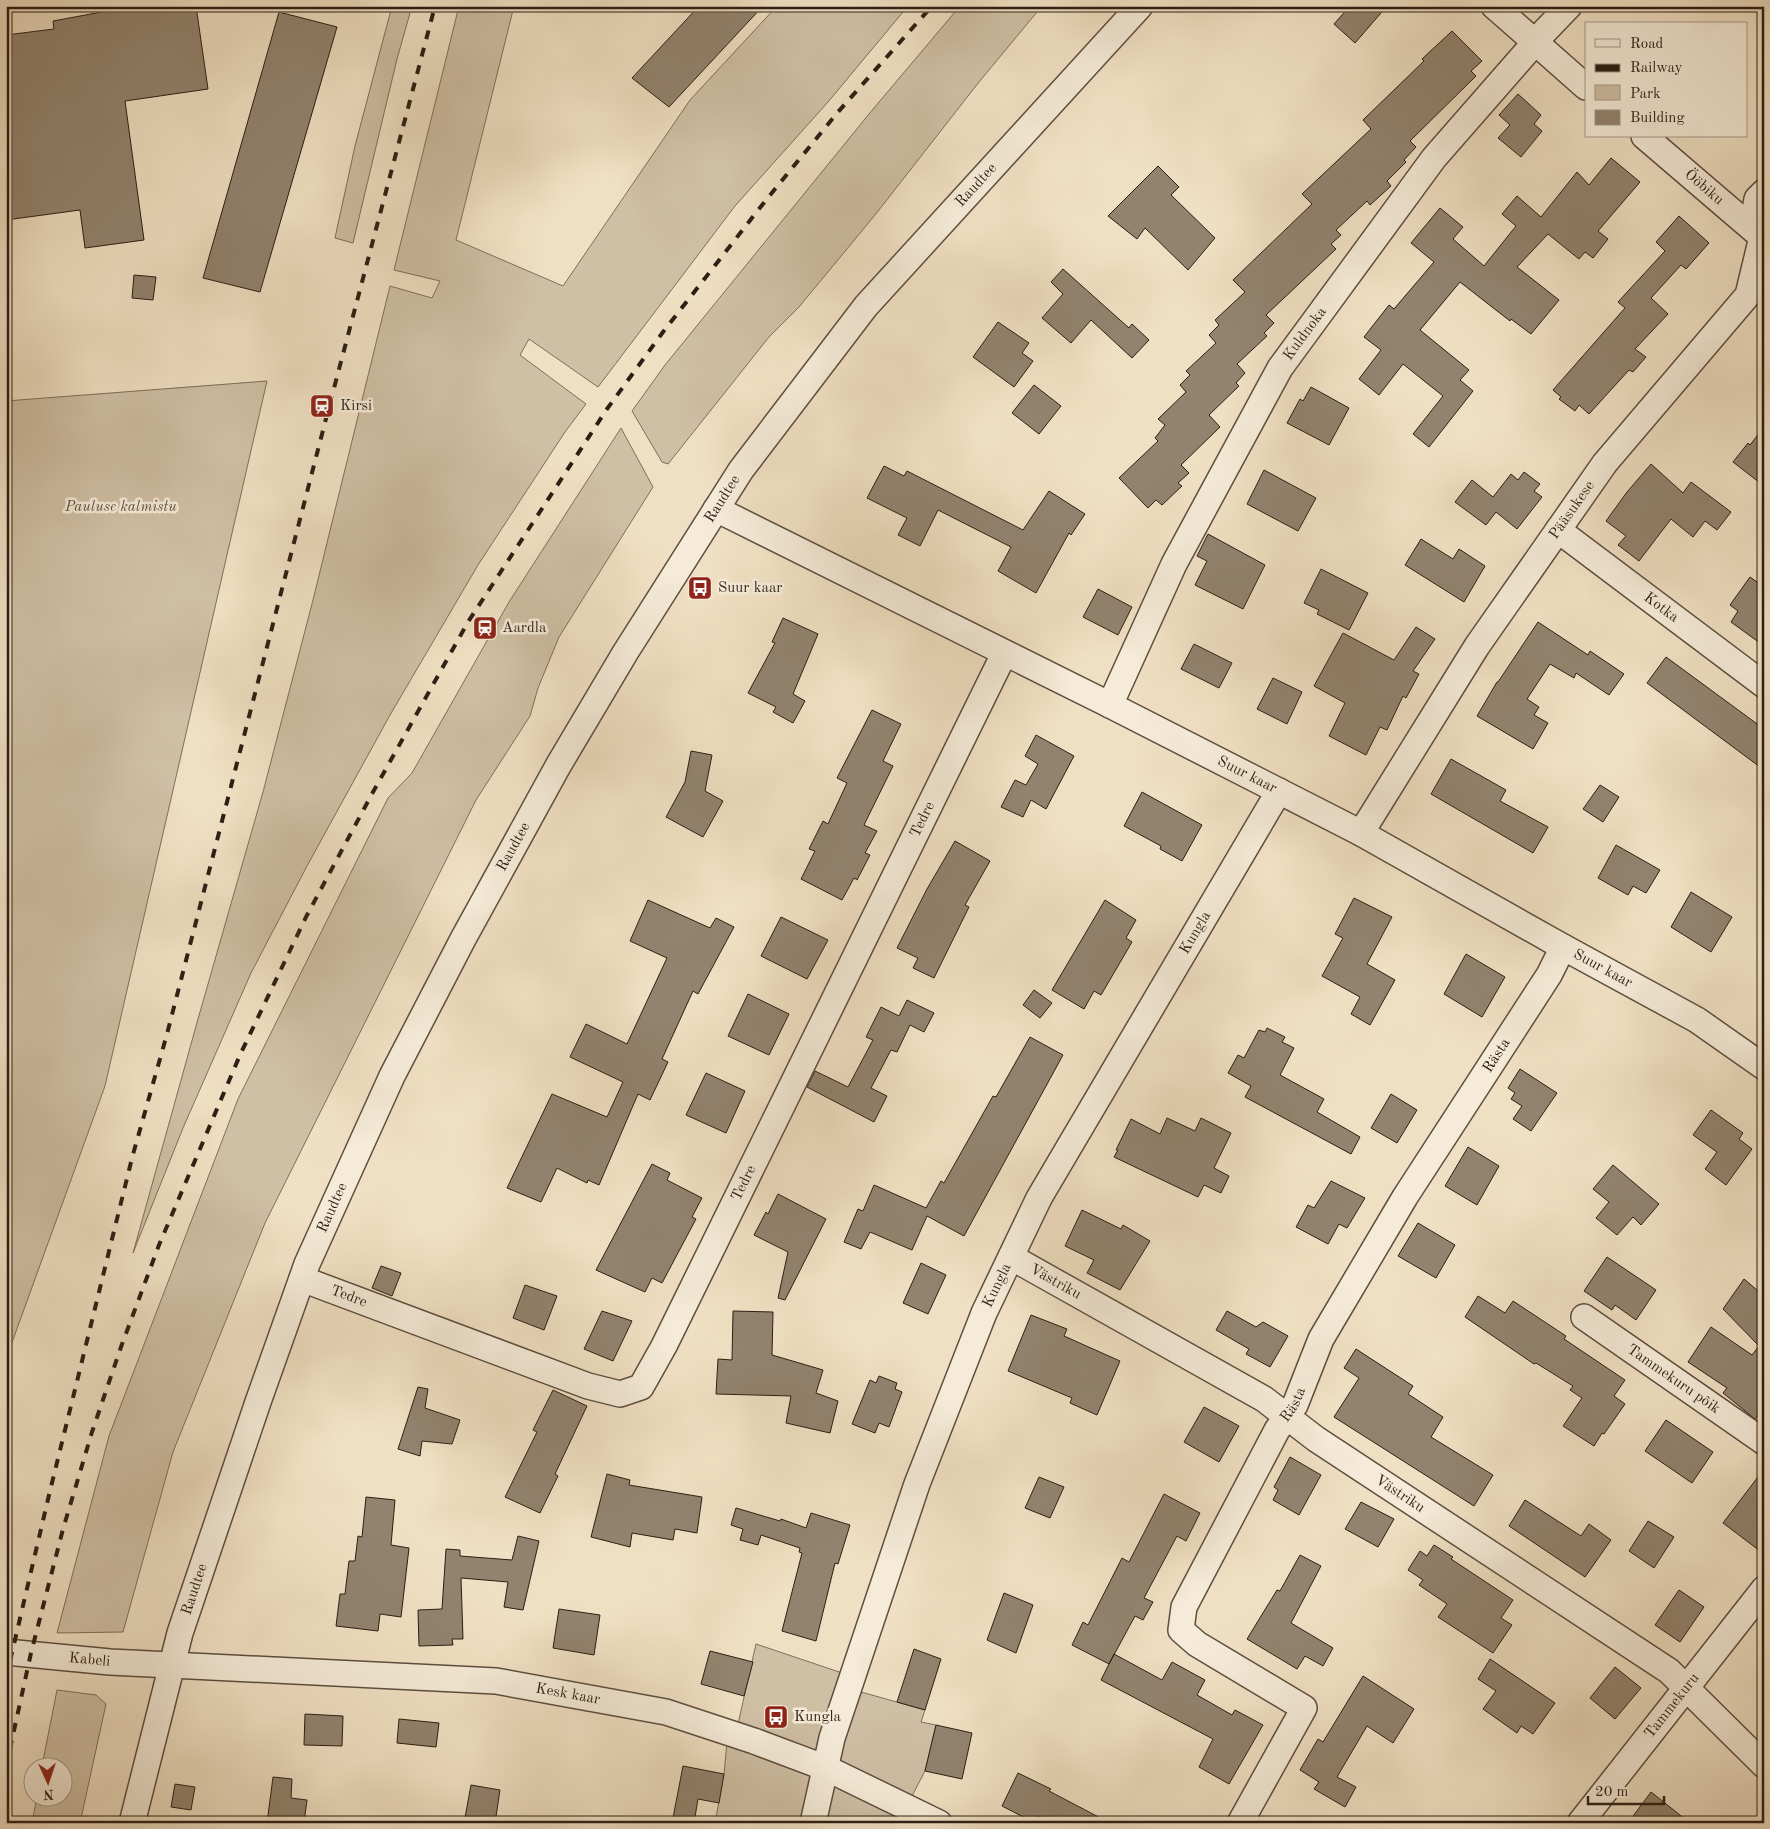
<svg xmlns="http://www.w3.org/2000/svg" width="1770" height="1829" font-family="'Old Standard TT',serif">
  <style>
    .green { fill: #cfbfa5; stroke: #7e6e5c }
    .building { fill: #92836f; stroke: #2c1e14 }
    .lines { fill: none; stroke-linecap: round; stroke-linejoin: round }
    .minor-casing { stroke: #5d4e40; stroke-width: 28 }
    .minor { stroke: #f5ebd8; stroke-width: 25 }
    .rail { stroke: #2c1e14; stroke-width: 4; stroke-dasharray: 9 9; stroke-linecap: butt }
    .labels { text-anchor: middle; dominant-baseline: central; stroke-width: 5; stroke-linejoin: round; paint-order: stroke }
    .street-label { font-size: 15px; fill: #2c1e14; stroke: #f5ebd8 }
    .poi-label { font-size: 15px; fill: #2c1e14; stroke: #f5ebd8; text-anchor: start }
    .park-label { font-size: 15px; font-style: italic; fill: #5d4e40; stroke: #f5ebd8 }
  </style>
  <rect width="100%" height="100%" fill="#f0e0c3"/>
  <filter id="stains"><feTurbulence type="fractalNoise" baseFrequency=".004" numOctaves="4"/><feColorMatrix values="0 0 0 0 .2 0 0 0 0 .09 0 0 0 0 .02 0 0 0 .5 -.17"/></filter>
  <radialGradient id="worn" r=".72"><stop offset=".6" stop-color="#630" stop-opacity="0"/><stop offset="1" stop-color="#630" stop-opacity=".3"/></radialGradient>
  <path class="green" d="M392,6H412L397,59L353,243L335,238L355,146Z
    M459,6H514L456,240L563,286L690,100L777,6H908L828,102L735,206L598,387L529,339L520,355L586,404L565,432L478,565L390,715L307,866L251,973L183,1128L133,1253L198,1019L263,792L313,600L390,286L432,298L440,281L394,270Z
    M960,6H1042L979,82L875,215L799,307L769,337L668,464L662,462L632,411L665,365L869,114Z
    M267,381L105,1086L6,1359V401Z
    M621,428L653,487L559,637L538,688L530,716L476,800L265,1223L173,1452L123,1632L57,1633L109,1436L238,1099L388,798L412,773L509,602Z
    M756,1644L857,1678L854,1690L925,1710L921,1722L936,1725L925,1771L898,1823H715L724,1774L728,1731L736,1733Z
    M57,1690L96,1695L106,1704L80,1823H32L37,1797L62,1796V1766H42Z"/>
  <path class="building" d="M134,6H196L208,89L125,101L144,240L85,248L80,210L6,220V35L54,29L53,21Z
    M699,6H763L669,107L632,78Z
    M1350,6H1387L1355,43L1334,24Z
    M279,12L337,27L260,292L203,278Z
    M1452,31L1482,61L1471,71L1476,76L1410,141L1416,147L1404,160L1406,162L1387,181L1391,186L1370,205L1367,201L1336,230L1341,235L1331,244L1336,249L1266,315L1274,323L1264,333L1267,336L1237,364L1245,373L1236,383L1239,386L1209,415L1220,427L1181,465L1189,473L1178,483L1182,486L1162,505L1156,500L1148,508L1119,478L1158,441L1155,438L1165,425L1158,419L1186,392L1180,385L1190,375L1186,371L1216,343L1209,335L1219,325L1215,320L1245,292L1233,280L1312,204L1302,194L1371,129L1363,120L1424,61L1422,59Z
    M1518,94L1541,115L1534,124L1542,131L1521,157L1498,138L1510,125L1499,115Z
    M1611,158L1640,182L1598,231L1608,239L1593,258L1585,252L1579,259L1548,234L1517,267L1559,300L1531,334L1511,319L1510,321L1460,282L1420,330L1469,370L1460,380L1473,391L1429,447L1413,434L1443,396L1403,364L1379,395L1359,379L1381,350L1364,337L1389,305L1394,309L1434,262L1411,243L1440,208L1463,227L1453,239L1484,266L1516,226L1502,214L1517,196L1541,217L1577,172L1589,185Z
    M1158,166L1179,187L1171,195L1215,238L1188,270L1145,228L1137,239L1108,216Z
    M1679,216L1709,243L1686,269L1681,265L1651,298L1668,314L1635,349L1646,357L1633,372L1629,370L1589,414L1579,405L1575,411L1559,399L1561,397L1553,390L1625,308L1618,302L1665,251L1656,242Z
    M1063,269L1129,328L1132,324L1149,340L1132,358L1091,320L1071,343L1042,318L1063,294L1051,282Z
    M134,275L156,277L153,300L132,298Z
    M998,322L1029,343L1022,353L1033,361L1014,387L973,357Z
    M1034,385L1061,406L1039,434L1012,413Z
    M1311,387L1349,408L1329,445L1287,423L1300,399L1303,401Z
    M1764,427V486L1733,462L1748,443L1750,445Z
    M1651,464L1683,493L1691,482L1731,512L1717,530L1705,521L1693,537L1671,519L1639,561L1618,545L1626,536L1606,521L1627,492Z
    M884,466L904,476L907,471L1023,530L1049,491L1085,514L1071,535L1069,533L1036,593L998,571L1011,547L938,510L920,546L898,535L907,518L867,498Z
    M1264,470L1316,498L1298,531L1247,504Z
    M1524,472L1540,484L1534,491L1542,497L1517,529L1496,512L1486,525L1455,502L1472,480L1493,497L1511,474L1518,480Z
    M1208,534L1265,565L1243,609L1195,585L1207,561L1197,556Z
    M1421,539L1453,559L1459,549L1485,566L1464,602L1405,565Z
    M1321,569L1368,593L1349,630L1317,614L1319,610L1304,603Z
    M1750,577L1764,587V646L1731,622L1738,611L1730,605Z
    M1098,589L1132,607L1118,635L1083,617Z
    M783,618L818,634L793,694L805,701L793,723L773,712L776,707L748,693L775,643L772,642Z
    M1538,622L1588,655L1590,651L1624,674L1609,695L1576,673L1574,678L1550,664L1527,699L1539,707L1534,715L1548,723L1533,749L1477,716L1497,682H1498Z
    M1416,627L1435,639L1413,671L1419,674L1406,698L1403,696L1387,730L1380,727L1366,755L1329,736L1345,703L1314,686L1343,633L1394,660Z
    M1194,644L1232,663L1219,688L1181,669Z
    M1666,657L1764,729V770L1647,683Z
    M1273,678L1302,692L1287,724L1257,709Z
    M872,710L901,724L883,761L893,766L864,825L877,831L865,853L870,855L857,880L854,878L842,900L801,879L815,851L809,849L823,821L828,824L847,783L837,778Z
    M1036,735L1074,756L1046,809L1031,800L1023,817L1001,807L1015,780L1026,785L1038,764L1025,756Z
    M691,751L712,755L705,791L723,801L703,837L666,817L685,782Z
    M1451,759L1506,790L1500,801L1548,827L1533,853L1431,794Z
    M1600,785L1619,797L1603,822L1583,809Z
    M1142,792L1202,825L1182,861L1160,849L1161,846L1124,826Z
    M955,841L990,861L965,905L969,907L934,978L913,968L918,958L897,948L927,889Z
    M1616,845L1660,870L1646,893L1633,886L1628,895L1598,878Z
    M1691,892L1732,917L1711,952L1671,927Z
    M1354,898L1392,917L1367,964L1395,980L1370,1025L1351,1014L1360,997L1322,976L1343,938L1335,934Z
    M648,900L710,928L716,918L734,927L698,994L693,991L662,1059L668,1062L650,1100L638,1094L599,1185L588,1180L587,1183L557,1168L541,1202L507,1188L552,1094L607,1117L623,1082L570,1057L586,1024L627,1044L667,958L630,941Z
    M1105,900L1136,920L1126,938L1132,942L1101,995L1094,991L1084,1009L1052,990Z
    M781,917L828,940L807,979L761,956Z
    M1466,954L1505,977L1482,1017L1444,994Z
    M1034,990L1052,1003L1040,1018L1023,1005Z
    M748,994L789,1014L769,1055L728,1036Z
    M907,1000L934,1013L924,1032L910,1025L897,1052L891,1050L871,1088L887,1096L874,1122L807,1087L815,1071L848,1087L873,1040L866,1037L881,1007L899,1016Z
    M1267,1028L1285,1037L1282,1042L1294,1048L1280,1075L1324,1099L1317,1112L1360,1137L1351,1154L1245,1097L1251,1086L1228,1073L1238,1055L1244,1058L1259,1030L1265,1032Z
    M1030,1037L1063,1055L964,1236L927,1216L912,1250L870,1232L861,1249L844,1242L858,1209L863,1211L874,1185L926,1208L941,1181L944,1183L993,1096L996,1097Z
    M1520,1069L1557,1093L1531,1131L1513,1119L1522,1106L1511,1099L1515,1093L1508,1088Z
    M706,1073L745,1091L726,1133L686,1115Z
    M1391,1094L1417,1110L1397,1143L1371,1128Z
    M1711,1110L1743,1133L1739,1139L1752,1149L1726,1185L1705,1169L1717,1152L1693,1135Z
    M1167,1118L1195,1131L1201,1118L1231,1133L1214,1168L1229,1176L1221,1193L1204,1185L1198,1197L1114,1157L1118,1150H1116L1131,1119L1160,1134Z
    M1468,1147L1499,1166L1477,1205L1445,1186Z
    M652,1164L670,1173L667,1180L702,1198L692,1217L696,1219L662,1283L652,1278L645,1292L596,1270Z
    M1613,1165L1659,1204L1641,1225L1633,1217L1617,1235L1596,1218L1609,1202L1593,1189Z
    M1331,1181L1365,1198L1347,1228L1339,1224L1328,1244L1296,1227L1308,1205L1314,1208Z
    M778,1194L826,1219L785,1300L778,1298L788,1252L754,1235L766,1212L768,1214Z
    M1082,1210L1121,1229L1123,1225L1150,1241L1120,1290L1087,1273L1094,1260L1065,1246Z
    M1418,1223L1455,1245L1436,1278L1398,1256Z
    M1607,1257L1656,1290L1636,1320L1615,1305L1612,1310L1584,1291Z
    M921,1263L946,1275L928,1314L903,1303Z
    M381,1266L401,1273L392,1296L372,1288Z
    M1744,1279L1764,1296V1408L1755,1419L1723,1393L1727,1388L1688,1362L1711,1327L1752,1355L1759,1346L1723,1309Z
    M525,1285L557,1296L544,1330L513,1318Z
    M1478,1296L1505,1313L1513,1301L1566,1336L1564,1339L1625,1380L1614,1396L1625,1404L1604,1434L1602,1433L1594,1446L1563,1426L1582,1398L1570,1390L1573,1386L1536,1363L1534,1364L1465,1317Z
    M602,1311L632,1321L613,1361L584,1349Z
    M733,1311L773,1312L772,1355L823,1370L816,1393L838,1401L830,1433L786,1423L791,1396L716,1394L718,1359L732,1360Z
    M1227,1311L1256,1327L1263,1322L1288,1336L1270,1367L1246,1354L1249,1349L1216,1330Z
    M1031,1315L1067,1329L1064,1336L1120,1361L1097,1415L1070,1403L1072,1398L1008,1371Z
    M1356,1349L1413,1386L1408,1394L1443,1417L1431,1437L1493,1475L1474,1506L1334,1417L1359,1378L1344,1368Z
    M879,1376L897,1383L895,1389L902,1392L889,1427L879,1423L875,1433L852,1424L870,1380L876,1383Z
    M418,1387L428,1389L425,1408L460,1420L452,1444L422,1441L420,1456L398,1449Z
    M553,1390L587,1406L555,1474L558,1476L540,1513L505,1497L537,1432L533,1430Z
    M1204,1407L1239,1426L1219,1462L1184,1442Z
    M1666,1420L1713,1452L1692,1483L1645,1451Z
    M1290,1457L1321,1475L1299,1515L1273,1500L1278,1490L1274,1487Z
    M1764,1469V1554L1723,1523Z
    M607,1474L630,1480L629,1485L702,1497L697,1533L675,1529L673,1540L632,1533L630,1547L591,1537Z
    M1039,1477L1064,1487L1050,1518L1025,1508Z
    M1164,1494L1200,1513L1186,1541L1177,1536L1144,1598L1153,1602L1143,1620L1135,1616L1109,1664L1072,1645L1083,1622L1088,1625L1122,1558L1129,1562Z
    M366,1497L395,1500L391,1545L409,1548L401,1617L380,1614L378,1631L336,1626L340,1594H345L349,1561H355L358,1536L362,1537Z
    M1525,1500L1581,1536L1589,1524L1611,1540L1585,1577L1509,1526Z
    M1361,1502L1394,1519L1378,1547L1345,1529Z
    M736,1508L780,1521L781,1519L806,1528L811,1513L850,1525L838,1564L835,1563L816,1641L782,1631L802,1553L799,1552L800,1548L761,1535L758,1545L740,1540L743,1529L731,1525Z
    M1648,1521L1674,1537L1654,1568L1629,1551Z
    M518,1536L539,1541L523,1610L504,1607L508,1582L461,1578L463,1639H452L453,1645L419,1646L418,1610L442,1609L446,1549L460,1550V1556L512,1560Z
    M1434,1545L1453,1557L1451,1559L1513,1600L1501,1618L1512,1625L1493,1653L1438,1617L1447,1604L1419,1585L1423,1580L1408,1570L1420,1551L1427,1556Z
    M1300,1555L1321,1566L1291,1623L1333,1648L1323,1666L1305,1656L1297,1669L1247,1639L1277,1590L1280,1591Z
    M1679,1590L1704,1607L1680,1642L1655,1625Z
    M1004,1593L1033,1605L1016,1653L987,1640Z
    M559,1609L600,1615L594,1655L553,1648Z
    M914,1649L941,1659L925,1710L897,1702Z
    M710,1651L753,1662L744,1696L701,1684Z
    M1114,1654L1162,1680L1172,1662L1205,1680L1197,1695L1232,1715L1235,1710L1263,1725L1229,1784L1199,1767L1213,1739L1101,1680Z
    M1490,1659L1555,1703L1533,1734L1521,1726L1517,1733L1483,1709L1496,1691L1478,1679Z
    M1615,1667L1641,1688L1615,1719L1590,1698Z
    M1363,1676L1414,1709L1393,1743L1367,1726L1337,1777L1356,1787L1345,1807L1314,1789L1319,1782L1300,1770L1318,1739L1323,1742Z
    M305,1714L343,1716L342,1746L304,1745Z
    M399,1719L439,1723L436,1747L397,1743Z
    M936,1725L972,1733L962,1779L925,1771Z
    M683,1766L724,1774L719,1803L698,1799L694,1823H672Z
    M1018,1773L1051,1789L1049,1791L1110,1823H1052L1038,1816L1035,1823L1002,1806Z
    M273,1777L292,1779L291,1798L307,1800L304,1823H267Z
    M175,1784L195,1787L191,1810L171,1807Z
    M471,1785L500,1790L495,1823H464Z
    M1651,1792L1690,1823H1628Z"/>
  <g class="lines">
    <defs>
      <g id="minor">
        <path d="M1494,6L1586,87"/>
        <path id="s1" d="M1644,136L1762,237"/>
        <path id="s2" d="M716,509L1110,705L1361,833L1563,947L1697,1020L1764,1067"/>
        <path id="s3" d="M1558,530L1764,685"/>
        <path id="s4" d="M1110,705L1174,564L1280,368L1434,158L1545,31L1569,6"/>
        <path id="s5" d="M1361,833L1477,646L1605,463L1748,295L1762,237L1754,216L1757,199L1764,192"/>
        <path id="s6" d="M1011,1257L1264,1399L1316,1439L1669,1671L1764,1765"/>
        <path id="s7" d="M302,1279L588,1386L620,1394L641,1387L664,1346L1004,654"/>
        <path id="s8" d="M1584,1317L1764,1442"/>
        <path id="s9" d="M6,1652L110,1662L496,1681L666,1712L754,1741L826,1768L939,1823"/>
        <path id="s10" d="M132,1823L180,1633L258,1402L307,1264L392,1076L463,939L558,766L625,653L741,470L866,306L1140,6"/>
        <path id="s11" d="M813,1823L832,1738L917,1484L984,1313L1039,1198L1279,791"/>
        <path id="s12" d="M1240,1823L1304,1708L1197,1644L1181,1630L1184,1607L1277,1430L1295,1405L1321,1339L1405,1197L1549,975L1563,947"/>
        <path id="s13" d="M1580,1823L1764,1589"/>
      </g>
    </defs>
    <use href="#minor" class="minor-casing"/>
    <use href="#minor" class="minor"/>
    <path class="rail" d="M6,1678L49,1495L132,1158L167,1034L329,407L435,6
      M6,1767L31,1653L63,1529L92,1432L121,1347L159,1245L240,1055L306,917L373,792L468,622L607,409L663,332L766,200L838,112L932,6"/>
  </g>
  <defs>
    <symbol id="station-square" viewBox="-11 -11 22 22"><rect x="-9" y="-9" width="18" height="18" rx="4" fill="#8f2418" stroke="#f5ebd8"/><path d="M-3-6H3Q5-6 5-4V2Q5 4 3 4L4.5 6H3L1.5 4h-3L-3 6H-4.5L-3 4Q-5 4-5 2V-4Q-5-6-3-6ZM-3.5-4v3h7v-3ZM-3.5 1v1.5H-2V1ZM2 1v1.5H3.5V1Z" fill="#fff"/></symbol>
    <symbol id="bus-square" viewBox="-11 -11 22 22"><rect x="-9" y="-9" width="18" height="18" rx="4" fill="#8f2418" stroke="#f5ebd8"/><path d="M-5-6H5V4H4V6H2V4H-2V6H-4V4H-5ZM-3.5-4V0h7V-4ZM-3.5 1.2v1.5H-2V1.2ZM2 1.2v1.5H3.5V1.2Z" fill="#fff"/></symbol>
  </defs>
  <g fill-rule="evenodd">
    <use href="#station-square" x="308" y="392" width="28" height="28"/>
    <use href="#bus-square" x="686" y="574" width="28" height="28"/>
    <use href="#station-square" x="471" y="614" width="28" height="28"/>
    <use href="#bus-square" x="762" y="1703" width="28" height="28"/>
  </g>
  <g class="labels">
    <g class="street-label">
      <text stroke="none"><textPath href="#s10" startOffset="1862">Raudtee</textPath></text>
      <text stroke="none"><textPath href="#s1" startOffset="79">Ööbiku</textPath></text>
      <text stroke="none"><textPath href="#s4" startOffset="420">Kuldnoka</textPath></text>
      <text stroke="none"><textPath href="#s10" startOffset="1458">Raudtee</textPath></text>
      <text stroke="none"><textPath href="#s5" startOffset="386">Pääsukese</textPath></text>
      <text stroke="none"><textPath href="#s3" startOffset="129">Kotka</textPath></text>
      <text stroke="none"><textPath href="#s2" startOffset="594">Suur kaar</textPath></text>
      <text stroke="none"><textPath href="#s7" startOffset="994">Tedre</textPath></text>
      <text stroke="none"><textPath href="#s10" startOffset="1052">Raudtee</textPath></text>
      <text stroke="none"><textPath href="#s11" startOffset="974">Kungla</textPath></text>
      <text stroke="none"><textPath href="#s2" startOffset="999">Suur kaar</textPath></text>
      <text stroke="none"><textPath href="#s12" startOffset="936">Rästa</textPath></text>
      <text stroke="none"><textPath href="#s7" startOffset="589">Tedre</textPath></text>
      <text stroke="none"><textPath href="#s10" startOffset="648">Raudtee</textPath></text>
      <text stroke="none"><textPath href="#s6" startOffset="51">Västriku</textPath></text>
      <text stroke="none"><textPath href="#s11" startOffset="569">Kungla</textPath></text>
      <text stroke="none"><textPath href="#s7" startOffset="50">Tedre</textPath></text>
      <text stroke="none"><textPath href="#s8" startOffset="109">Tammekuru põik</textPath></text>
      <text stroke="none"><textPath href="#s12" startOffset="531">Rästa</textPath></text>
      <text stroke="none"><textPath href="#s6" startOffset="456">Västriku</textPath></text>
      <text stroke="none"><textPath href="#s10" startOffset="242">Raudtee</textPath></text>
      <text stroke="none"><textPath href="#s9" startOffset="84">Kabeli</textPath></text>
      <text stroke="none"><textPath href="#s9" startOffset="564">Kesk kaar</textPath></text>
      <text stroke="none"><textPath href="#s13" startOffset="149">Tammekuru</textPath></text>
    </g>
    <g class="poi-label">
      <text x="340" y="406">Kirsi</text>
      <text x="718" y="588">Suur kaar</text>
      <text x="502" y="628">Aardla</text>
      <text x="794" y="1717">Kungla</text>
    </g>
    <g class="park-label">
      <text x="121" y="507">Pauluse kalmistu</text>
    </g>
  </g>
  <rect width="1770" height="1829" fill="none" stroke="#f0e0c3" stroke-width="25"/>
  <rect x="8" y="8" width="1755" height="1814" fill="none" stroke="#2c1e14" stroke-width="2.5"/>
  <rect x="12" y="12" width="1745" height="1804" fill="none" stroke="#2c1e14"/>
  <rect x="1585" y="22" width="162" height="115" fill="#f5ebd8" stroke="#a5998a"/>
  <rect x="1595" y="39" width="25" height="8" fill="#f5ebd8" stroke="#a5998a"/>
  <text x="1630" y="48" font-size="15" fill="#2c1e14">Road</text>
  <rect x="1595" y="64" width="25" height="8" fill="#2c1e14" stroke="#a5998a"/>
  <text x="1630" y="72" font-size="15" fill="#2c1e14">Railway</text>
  <rect x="1595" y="85" width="25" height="15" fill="#cfbfa5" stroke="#a5998a"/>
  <text x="1630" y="98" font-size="15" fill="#2c1e14">Park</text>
  <rect x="1595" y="110" width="25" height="15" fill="#92836f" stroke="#a5998a"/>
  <text x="1630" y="122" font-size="15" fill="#2c1e14">Building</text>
  <g transform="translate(48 1782) rotate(177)"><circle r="24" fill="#f5ebd8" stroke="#a5998a"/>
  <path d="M0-4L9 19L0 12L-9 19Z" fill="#8f2418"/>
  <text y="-8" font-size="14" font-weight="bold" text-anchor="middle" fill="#2c1e14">N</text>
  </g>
  <path d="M1588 1796v8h76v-8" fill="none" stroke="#2c1e14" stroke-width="2.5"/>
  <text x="1595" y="1796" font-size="15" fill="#2c1e14" stroke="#f5ebd8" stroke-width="4" paint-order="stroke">20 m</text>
  <rect width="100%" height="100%" filter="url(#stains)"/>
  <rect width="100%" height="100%" fill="url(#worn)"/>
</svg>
